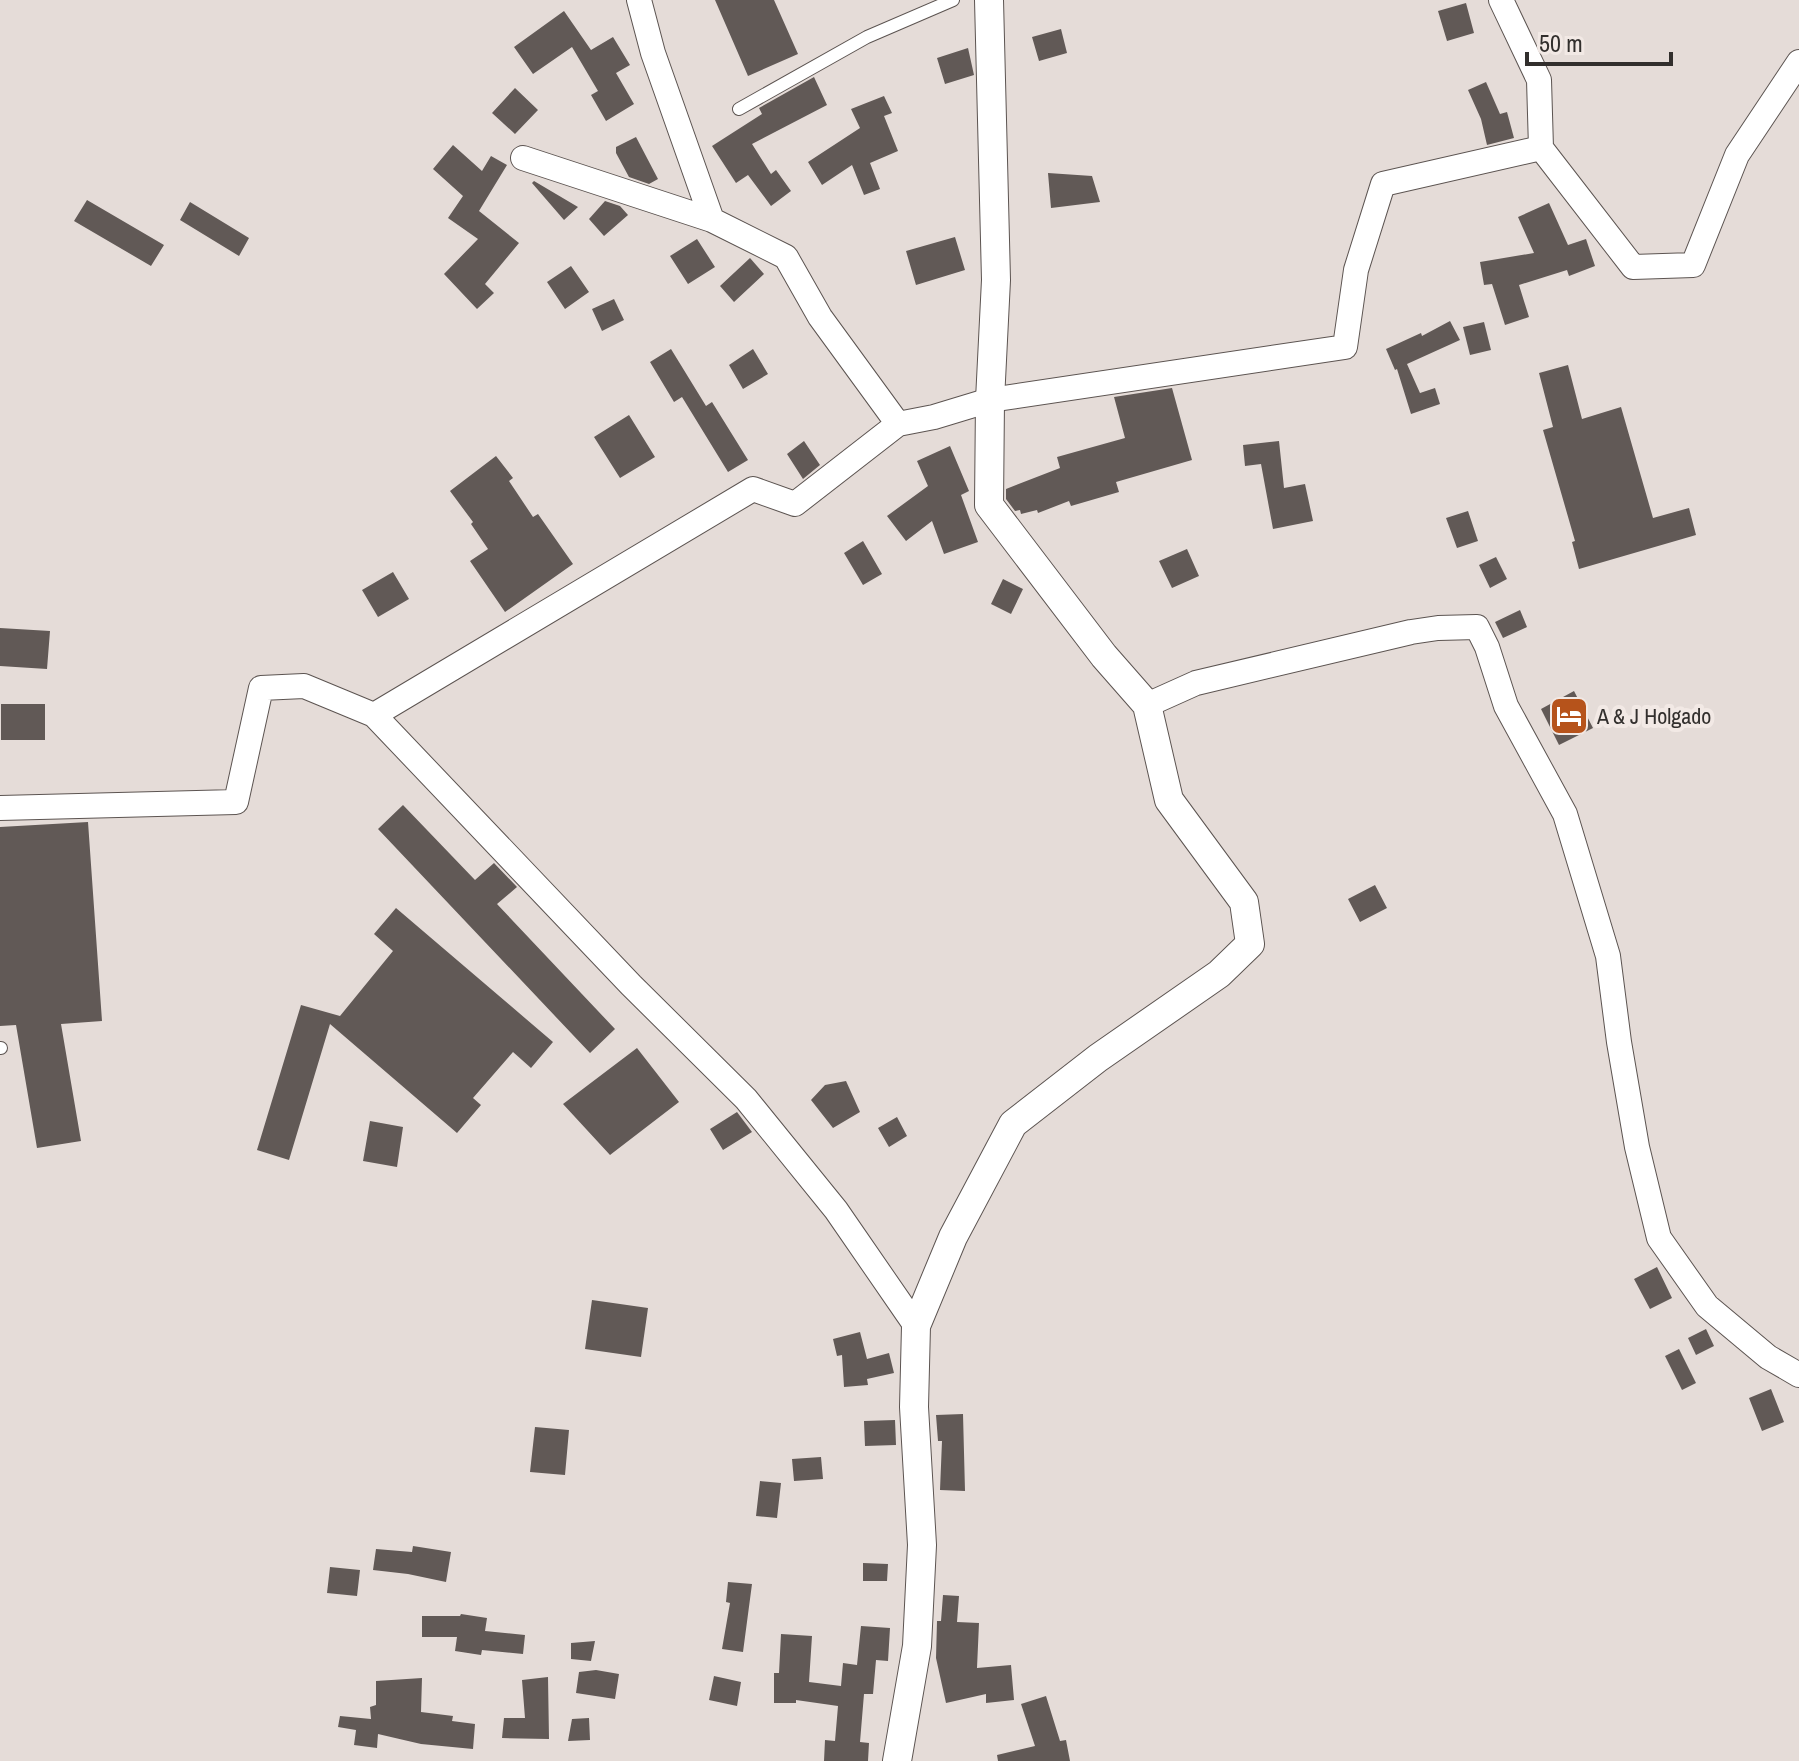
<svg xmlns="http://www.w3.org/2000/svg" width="1799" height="1761" font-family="'Archivo Narrow',sans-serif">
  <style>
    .building { fill: #615956 }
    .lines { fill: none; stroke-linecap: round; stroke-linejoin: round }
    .service-casing { stroke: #5c5451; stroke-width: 14 }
    .minor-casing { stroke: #5c5451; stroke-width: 26 }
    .tertiary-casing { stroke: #5c5451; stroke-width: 30 }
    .service { stroke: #fff; stroke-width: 12 }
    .minor { stroke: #fff; stroke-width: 24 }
    .tertiary { stroke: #fff; stroke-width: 28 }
    .labels { text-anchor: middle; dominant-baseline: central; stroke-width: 8; stroke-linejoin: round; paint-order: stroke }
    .poi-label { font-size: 22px; fill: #322f2d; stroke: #f2e9e5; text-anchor: start }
  </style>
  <rect width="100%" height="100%" fill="#e5dcd8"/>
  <path class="building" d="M715,0H774L798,54L748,76Z
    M1466,3L1474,33L1447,41L1438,11Z
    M564,11L591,50L613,37L630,65L616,73L634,104L606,121L591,95L598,91L572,47L533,74L514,47Z
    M1061,29L1067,53L1039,61L1032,37Z
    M968,48L974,75L945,84L937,58Z
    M814,77L827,105L752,144L771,174L776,170L791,191L771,206L748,175L736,183L712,146L762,114L759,108Z
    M1486,82L1500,114L1507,112L1514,138L1487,145L1481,119L1468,90Z
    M515,88L538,110L515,134L492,113Z
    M884,96L892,113L884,116L898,151L870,163L880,189L864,195L852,165L822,185L808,162L860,128L851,109Z
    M636,137L658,179L649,184L629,177L616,153V147Z
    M453,145L482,171L491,156L507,165L479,211L519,243L485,284L494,293L477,309L444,274L478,239L448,218L463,196L433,169Z
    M1048,173L1092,176L1100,202L1051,208Z
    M534,181L578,207L564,220L532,183Z
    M87,200L164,245L151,266L74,221Z
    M605,201L620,206L628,215L604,236L589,219Z
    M190,202L249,238L239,256L180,220Z
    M1549,203L1568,245L1586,239L1595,266L1569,276L1567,270L1519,285L1529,317L1505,325L1492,284L1484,285L1480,262L1534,253L1518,217Z
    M955,237L965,270L916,285L906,251Z
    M697,239L715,267L688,284L670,256Z
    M750,258L764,274L734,302L720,286Z
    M571,266L589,292L565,309L547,282Z
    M614,299L624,320L602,331L592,309Z
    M1450,321L1460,340L1407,364L1420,393L1435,388L1440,404L1411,414L1397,369L1395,370L1386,349L1421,333L1422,336Z
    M1484,322L1491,350L1470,355L1463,327Z
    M671,349L706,406L712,402L748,460L728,472L682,397L674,402L650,362Z
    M753,349L768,374L743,389L729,365Z
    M1568,365L1582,419L1621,407L1653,518L1689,508L1696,535L1579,569L1572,542L1575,541L1543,430L1553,427L1539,373Z
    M1172,388L1192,460L1116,482L1119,492L1071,506L1069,501L1038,513L1037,510L1021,514L1020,510L1015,511L1006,499V489L1060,468L1057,457L1125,438L1114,397Z
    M629,415L655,457L620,478L594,437Z
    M804,441L820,465L803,479L787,454Z
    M1279,441L1284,488L1305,484L1313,521L1273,529L1261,464L1245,466L1243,445Z
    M950,446L969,491L961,495L978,542L944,554L932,521L906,541L887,516L928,486L917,461Z
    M496,456L513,478L509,481L533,517L538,514L573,564L505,612L470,561L488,549L471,524L473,522L450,491Z
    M1468,511L1478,541L1457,548L1446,518Z
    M863,541L882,574L863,585L844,553Z
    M1187,549L1199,576L1172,588L1159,561Z
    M1496,557L1507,579L1490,588L1479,565Z
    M393,572L409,599L378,617L362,590Z
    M1003,579L1023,589L1011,614L991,604Z
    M1520,610L1527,627L1503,638L1495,622Z
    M0,628L50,631L47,669L0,666Z
    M1574,691L1593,728L1559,745L1541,709Z
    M1,704H45V740H1Z
    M403,805L475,880L494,863L517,887L497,904L615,1029L590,1053L378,829Z
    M88,822L102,1021L61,1024L81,1141L37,1148L16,1025L0,1026V827Z
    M1375,885L1387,908L1360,922L1348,899Z
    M396,908L553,1042L531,1068L513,1052L473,1098L481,1105L457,1133L330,1024L289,1160L257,1150L301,1005L340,1016L393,951L374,934Z
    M637,1048L679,1102L610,1155L563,1104Z
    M846,1081L860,1112L833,1128L811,1100L825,1085Z
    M737,1112L752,1132L723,1150L710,1129Z
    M897,1117L907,1136L889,1147L878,1128Z
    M370,1121L403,1127L397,1167L363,1161Z
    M1657,1267L1672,1298L1650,1309L1634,1279Z
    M592,1300L648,1308L641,1357L585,1349Z
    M1706,1329L1714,1346L1696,1355L1688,1338Z
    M860,1332L867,1359L889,1353L894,1373L867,1379L868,1385L844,1387L842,1355L837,1356L833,1339Z
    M1679,1349L1696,1383L1682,1390L1665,1356Z
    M1771,1389L1784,1422L1762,1431L1749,1398Z
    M963,1414L965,1491L940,1490L942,1441H938L936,1415Z
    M895,1420L896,1445L865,1446L864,1421Z
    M535,1427L569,1430L565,1475L530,1472Z
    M821,1457L823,1479L794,1481L792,1459Z
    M760,1481L781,1483L777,1518L756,1516Z
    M413,1546L451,1552L446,1582L408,1574L373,1570L376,1549L412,1552Z
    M863,1563L888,1564L887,1581H863Z
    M330,1567L360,1570L357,1596L327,1593Z
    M728,1582L752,1584L743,1652L722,1649L730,1603L726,1602Z
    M943,1595L959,1596L957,1622L979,1623L977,1668L1011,1665L1014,1700L986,1703V1694L946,1703L936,1658L937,1621H941Z
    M461,1614L487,1618L485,1631L525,1635L523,1654L482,1650L481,1655L455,1651L457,1637H422V1616H460Z
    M861,1626L890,1628L888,1661L876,1660L873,1694H864L860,1742L869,1743L868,1761H824L825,1740L835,1741L838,1706L796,1700V1703H774V1673H779L781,1634L812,1636L809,1682L841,1686L843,1663L857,1665Z
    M595,1641L591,1661L571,1659V1643Z
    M596,1670L619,1674L615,1699L576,1693L579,1672Z
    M714,1676L741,1682L737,1706L709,1700Z
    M548,1677L549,1739L502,1738L504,1718H525L522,1680Z
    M422,1678L421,1712L453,1716L452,1721L475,1724L473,1749L421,1744L378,1734L377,1748L354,1745L356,1730L338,1727L340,1716L371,1719L370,1707L376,1705V1681Z
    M1046,1696L1060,1741L1066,1740L1070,1761H998L997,1755L1035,1746L1021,1704Z
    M589,1718L590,1740L568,1741L572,1719Z"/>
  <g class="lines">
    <defs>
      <path id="service" d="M739,109L867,37L953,0
        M0,1048H1"/>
      <path id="minor" d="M639,0L653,53L712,220L786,257L820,317L898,424L934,417L990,400L1345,347L1356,270L1383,184L1541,148L1539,80L1501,0
        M1541,148L1633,267L1693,265L1737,155L1799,62
        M523,158L712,220
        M1147,705L1196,683L1411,632L1438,628L1477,627L1487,647L1506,706L1565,814L1608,956L1619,1042L1637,1147L1659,1238L1707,1306L1768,1357L1799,1375
        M374,715L631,985L746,1099L836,1210L916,1326
        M0,808L236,802L261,688L304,686L374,715L753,489L795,504L898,424"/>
      <path id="tertiary" d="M897,1761L917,1646L922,1545L914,1407L916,1326L953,1237L1013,1124L1098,1058L1219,974L1250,944L1244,902L1169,800L1147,705L1104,656L989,505L990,400L996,280L989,0"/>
    </defs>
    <use href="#service" class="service-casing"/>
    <use href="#minor" class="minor-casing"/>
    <use href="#tertiary" class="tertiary-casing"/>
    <use href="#service" class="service"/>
    <use href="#minor" class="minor"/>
    <use href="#tertiary" class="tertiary"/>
  </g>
  <defs>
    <symbol id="hotel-square" viewBox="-11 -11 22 22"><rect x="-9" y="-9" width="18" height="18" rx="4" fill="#b6531b" stroke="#f2e9e5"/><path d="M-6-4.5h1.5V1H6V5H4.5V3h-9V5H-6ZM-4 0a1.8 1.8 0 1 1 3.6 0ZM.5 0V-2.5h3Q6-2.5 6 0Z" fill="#fff"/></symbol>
  </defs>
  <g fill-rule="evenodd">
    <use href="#hotel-square" x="1547" y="694" width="44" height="44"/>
  </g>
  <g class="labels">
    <g class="poi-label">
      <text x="1597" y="716">A &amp; J Holgado</text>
    </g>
  </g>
  <path d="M1527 52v12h144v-12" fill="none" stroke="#322f2d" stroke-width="4"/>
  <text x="1539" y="52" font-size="24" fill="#322f2d" stroke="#f2e9e5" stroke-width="6" paint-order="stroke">50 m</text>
</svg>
